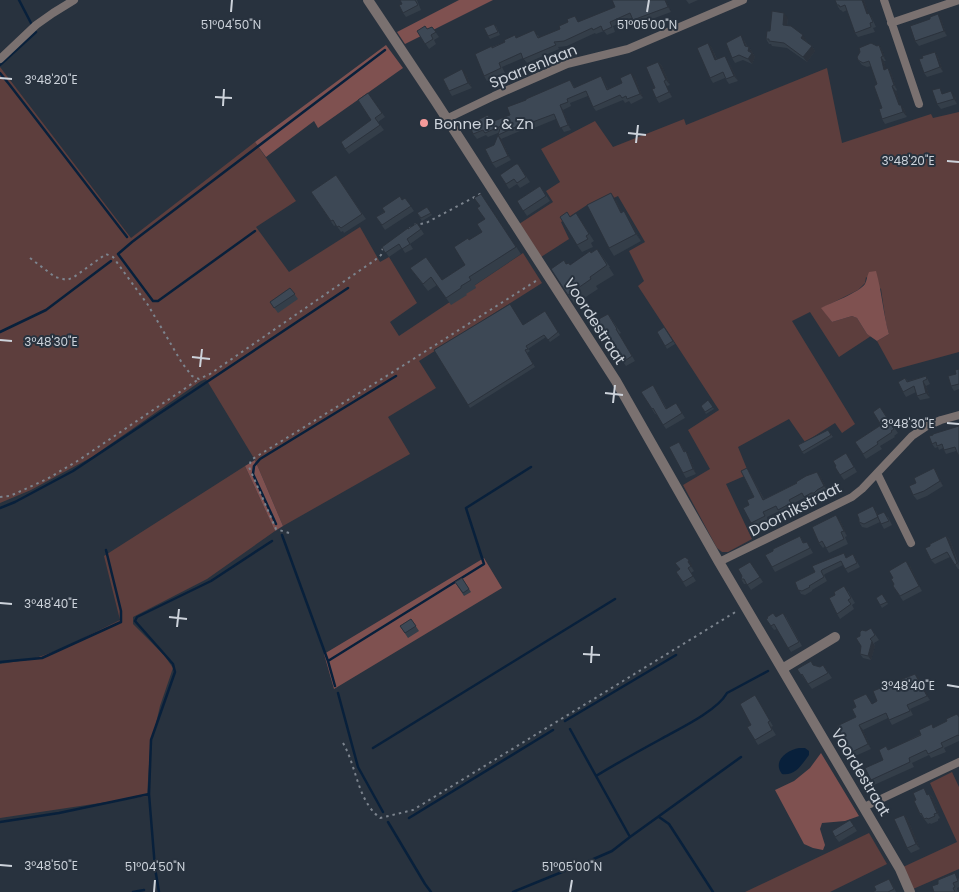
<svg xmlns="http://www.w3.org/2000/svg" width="959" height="892" font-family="Poppins,sans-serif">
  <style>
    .green { fill: #5d3e3d }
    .forest { fill: #7f5150 }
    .water { fill: #08203b }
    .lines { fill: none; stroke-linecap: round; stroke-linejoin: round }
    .stream { stroke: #08203b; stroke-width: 2.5 }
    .path { stroke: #7c848e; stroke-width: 2; stroke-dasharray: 2.5 4; stroke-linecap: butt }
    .minor { stroke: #7a7170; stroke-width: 8 }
    .tertiary { stroke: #7a7170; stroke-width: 10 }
    .wall { fill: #343e49 }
    .shaded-wall { fill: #2b323c }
    .building { fill: #3d4855; stroke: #2b323c }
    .ticks { fill: none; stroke: #cdd3db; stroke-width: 2 }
    .poi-dot { fill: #f59b9a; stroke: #28323e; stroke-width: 2 }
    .labels { text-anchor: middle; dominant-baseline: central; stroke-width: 4; stroke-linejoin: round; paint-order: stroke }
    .street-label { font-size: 15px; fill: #cdd3db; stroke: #28323e }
    .poi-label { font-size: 15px; fill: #cdd3db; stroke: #28323e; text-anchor: start }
    .ticks-label { font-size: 12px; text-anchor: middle; fill: #cdd3db; stroke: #28323e; stroke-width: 4; stroke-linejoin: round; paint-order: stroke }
  </style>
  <rect width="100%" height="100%" fill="#28323e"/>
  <path class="green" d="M0,67L131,238L255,142L296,201L256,227L289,272L360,227L380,262L389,257L417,303L390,322L399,336L523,253L542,283L419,361L436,388L388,417L410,454L283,526L255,460L206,379L201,381L92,457L31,490L0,503Z
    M827,68L842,143L931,114L933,118L959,112V352L893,370L877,341L889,334L886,323L881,289L866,277L865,283L858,290L822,308L832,322L852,316L857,318L867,334L871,336L839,357L810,312L792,321L855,424L842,433L835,423L805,442L789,419L738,447L749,474L726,484L752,539L728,552H722L717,548L683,485L710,469L688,430L719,410L638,286L644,281L629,251L645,242L618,196L590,209L587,205L561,222L569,239L541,257L519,224L553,202L546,191L560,182L541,149L595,121L613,147L684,119L686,125Z
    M245,466L275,531L207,579L133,617V624L164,655L173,668L160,706L150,749L147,796L0,818V664L33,659L61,649L120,620L104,556Z
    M952,772L959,787V869L913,889L903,867L957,842L930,783Z
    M869,833L887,864L830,892H745Z"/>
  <path class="forest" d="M459,0H493L405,44L397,32Z
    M386,45L403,68L318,128L314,121L266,157L255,142Z
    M876,271C882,292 883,313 889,334L877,341L867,334L857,318L852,316L832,322L821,308C831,303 860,292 865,284C867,280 867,276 869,272Z
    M255,460L283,526L275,531L245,466Z
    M484,558L502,588L334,689L324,654Z
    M821,753L859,816L845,821L822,823L820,829L825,845L823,850L813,848L804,844L775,790L794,781L810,768Z"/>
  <path class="water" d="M799,748H805L809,751V755C802,764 796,776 782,774C772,761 787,750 799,748Z"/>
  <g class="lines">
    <path class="stream" d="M19,0L32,25
      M0,65L36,32
      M0,73L9,84L127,237
      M255,231L158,301H153L118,254L132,242L385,50
      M0,332L46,310L111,261
      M0,508L15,502L73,471L348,288
      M276,524L253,474L254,466L260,459L396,376
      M282,535L328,661L335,686
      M328,661L484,564L466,508L531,467
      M0,662L42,658L121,622V611L106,550
      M338,693L358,767L383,812
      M565,721L676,655
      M570,729L596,776
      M373,748L615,599
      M149,794L155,868L159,892
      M659,817L669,824L713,892
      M409,818L553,730
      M0,822L59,813L149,794L151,740L175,672L173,664L135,621L137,617L211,581L272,541
      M388,822L425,884L431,892
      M630,837L741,757
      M133,892L144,890
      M513,892L589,861L612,851L630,837L596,776C617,763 639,751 661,739C679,729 717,711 727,693L768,671"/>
    <path class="path" d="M409,229L414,225L426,223L482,193
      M30,258L55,277L67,280L74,277L106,254L113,257L148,305L182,363L192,376L199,379L210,374L375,260L381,255L383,248
      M0,497L10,496L47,479L79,460L199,379
      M289,533L276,529L249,467L251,460L385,377L539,279
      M343,743C357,767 357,800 380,818L413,810L737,611"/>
    <path class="minor" d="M884,0L919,104
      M891,23L959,0
      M0,59L36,25L53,13L74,0
      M446,119L494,96L567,64L628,49L743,0
      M877,473L911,543
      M719,562L852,497L862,489L912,436L927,426L941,420L959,415
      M864,807L959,762"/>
    <path class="tertiary" d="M368,0L436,102L616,381L719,562L900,869L910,892
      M782,669L835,637"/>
  </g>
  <path class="wall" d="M400,0H417L421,10L406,17L403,13L402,4Z
    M666,0L671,12L636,25L632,18L613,26L615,32L607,35L604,31L596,34L595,33L567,46L558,47L559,49L527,63L523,58L502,67L505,73L487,81L484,76L492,47L505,42L515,35L516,38L538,35L539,38L579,22Z
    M686,0H698L689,4Z
    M864,0L868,13L872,18L876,27L873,28L875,32L858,37L855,33L847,10L843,12L841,10H840L837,5Z
    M788,18L787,26L806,40V41L812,46L815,51L807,62L787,48L772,46L771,44H769L766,39L770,31Z
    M930,19H941L947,36L919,46L915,41Z
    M496,26L500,35L490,39L488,36Z
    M432,27L439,37L434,40L436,44L429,49L417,31L427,29Z
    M744,40L747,46L749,47L755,57L752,64L743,60L735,63L732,58Z
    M708,43L712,48L717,59L728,61L738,81L729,84L725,78L713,83L710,78Z
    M879,45L882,50L886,61H884L886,69L888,68L891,73L897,90L896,91L900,105L904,109L907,117L885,124L882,119V108L877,84L871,66L867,67L862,65L858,60L877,46Z
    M935,52L938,57L943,72L927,77L924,73Z
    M658,62L662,66L670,85L667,86L672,97L659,103L656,98L655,88Z
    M466,74L472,88L452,96L449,91Z
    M601,76L604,81L608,89L635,78L643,98L631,104L629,101L625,103L623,100L596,111L593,107L588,96L570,103L571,106L563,110L571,130L564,132L556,119L534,128L532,126L501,139L498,135V133L488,137L486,135L477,139L473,134L491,120L492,122L510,115L526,100L570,80L575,88Z
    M368,93L385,117L378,122L384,130L349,154L345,149L371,120Z
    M944,93L955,96L957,104L941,109L937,104Z
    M501,139L511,160L496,168L492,163L494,145Z
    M518,164L530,182L520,188L517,184L509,189L500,175Z
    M336,175L366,219L344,233L343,231L341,232L336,225L334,226L311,192Z
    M540,186L550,201L527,216L517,201Z
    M481,194L521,254L475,285L476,288L466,294L467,295L451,305L437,285L428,291L410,268L442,280L465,265L482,232L485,219L480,206Z
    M405,198L414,211L385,230L376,217Z
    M616,200L622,212L624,211L629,219L641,241L614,256L609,248Z
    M427,207L432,215L422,221L417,213Z
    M567,212L570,217L576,213L594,241L591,243L593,247L582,252L577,245Z
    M417,223L424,234L410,244L413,249L405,253L402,248L389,257L382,247Z
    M597,249L610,267H609L614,275L596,286L598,289L575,304L568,295L567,264L570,265Z
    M290,288L298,299L278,313L270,302Z
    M545,311L560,335L550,342L546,337L528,349L530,351L527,353L535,367L470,408L434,350L523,325Z
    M608,314L621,333L619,334L635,361L626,366L623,362Z
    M664,327L675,344L667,349L657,332Z
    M959,369V389L954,391L951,386Z
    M926,376L930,384L926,386L930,398L920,400L917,396L916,392L906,397L903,392L905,378L908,381Z
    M653,385L667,409L676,403L685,418L666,429L656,414H655L652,409Z
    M708,400L714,409L706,414L701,406Z
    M880,407L898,433L894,436L895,437L880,446L882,449L866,459L855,442L881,425Z
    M959,426L956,451L946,454L943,448L939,450L938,447L935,448L932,444Z
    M828,430L833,437L804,454L802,452Z
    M679,442L685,452L686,451L689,456L696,474L686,478L683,473Z
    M849,458L857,472L844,480L835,467Z
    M934,468L937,473L943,486L927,496L917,500L913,495L916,483Z
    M817,472L820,476L828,491L821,495L818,498H814L807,502L804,498L792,504L794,508L781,514L779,511L767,517L768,521L754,528L751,523L749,505L754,497L750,473L764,499L797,483Z
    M876,511L878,515L888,517L892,525L884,529L880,522L867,528L862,527L859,522Z
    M840,520L847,536L845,537L848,544L829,553L825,546L823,548L819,543Z
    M800,536L804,543L807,542L813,553L775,572L772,567Z
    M946,536L950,540L959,564V569H958L950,557L935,564L931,560L930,546Z
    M853,554L860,567L848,573L843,565L825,574L824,575L827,581L812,590V591L805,595L801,594L795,582Z
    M750,562L763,582L751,590L747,584H744L741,579Z
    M692,565V567L694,571L691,573L696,581L686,587L676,572Z
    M910,566L922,591L903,601L893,586Z
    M462,578L471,592L464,596L455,582Z
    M848,591L855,603L852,605L854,609L840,619L837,614Z
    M882,594L888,604L882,608L876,598Z
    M776,617H786L802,646L791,652L777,629L774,630L766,619Z
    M411,619L419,631L408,638L400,626Z
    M871,628L879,640L874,643L875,646L871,660L863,658L860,654L866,631Z
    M814,665L820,667L823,665L832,678L812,689L797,669Z
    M915,674L930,700L910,709L913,715L892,725L888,718L863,730L871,749L853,757L850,753L856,717V707L872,704L877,701Z
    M758,700L773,726L771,727L776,735L758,745L755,740L751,725Z
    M957,714L959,717V741L944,748L946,752L931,758L929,755L912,763L914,767L874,785L871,780L883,760L886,746L889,750L947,721Z
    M928,794H929L933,798L940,818L938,819V821L931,824L930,823L928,824L920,814Z
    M904,815L908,820L920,849L911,853L907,848Z
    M850,820L857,831L839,842L835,837Z
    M958,878L959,880V887L957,888L958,892H934Z
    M892,884L896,892H873L876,890Z"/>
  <path class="shaded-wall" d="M665,0H666L671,12L668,7Z
    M862,0H864L870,18L867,14Z
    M784,13L788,18L786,30L783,25Z
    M938,14L941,19L947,36L944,31Z
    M741,35L744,40L748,50L749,47L755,57L752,64L748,59L745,46Z
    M803,35L806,40L804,43L801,38Z
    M708,43L712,48L719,65L715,60Z
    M879,45L882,50L886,61L883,56Z
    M812,46L815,51L807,62L803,57Z
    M935,52L938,57L943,72L940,67Z
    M725,56L728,61L738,81L734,76Z
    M881,57L884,61L888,74L884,70Z
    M658,62L662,66L670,85L666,80Z
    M888,68L891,73L897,90L894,85Z
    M462,69L466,74L472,88L468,83Z
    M631,73L635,78L643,98L640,94Z
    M601,76L604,81L610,95L607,90Z
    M664,81L667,86L672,97L669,92Z
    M892,86L896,91L902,110L899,105Z
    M951,91L955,96L957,104L954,99Z
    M560,105L563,110L571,130L568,125Z
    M901,105L904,109L907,117L903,112Z
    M498,135L501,139L511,160L508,156Z
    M611,193L616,200L626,220L621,213Z
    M624,211L629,219L641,241L636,234Z
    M923,381L926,386L930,398L926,393Z
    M686,451L689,456L696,474L693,469Z
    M747,468L750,473L766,504L763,500Z
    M934,468L937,473L943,486L940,481Z
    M817,472L820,476L828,491L824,486Z
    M836,515L840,520L847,536L844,531Z
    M946,536L950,540L959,566L957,563Z
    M689,560L692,565V567L694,571L688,562Z
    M906,561L910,566L922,591L919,586Z
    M872,641L875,646L871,660L868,656Z
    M915,674L919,678L930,700L927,696Z
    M859,725L863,730L871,749L868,744Z
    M929,794L933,798L940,818L937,813Z
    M904,815L908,820L920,849L916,844Z"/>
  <path class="building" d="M400,0H415L418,5L403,13L399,5L402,4Z
    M612,0H665L668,7L633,20L630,13L610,22L612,27L603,31L601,26L593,30L592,28L564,41L554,42L556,45L523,59L521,53L499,63L501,68L484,76L475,54L492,46V48L505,42L504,40L515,35L516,38L534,30L538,38L560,29L559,26L568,22L567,19L575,16L578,22L615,7Z
    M835,0H862L867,14L869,13L873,22L870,23L871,27L855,33L845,5L840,7L839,5H837Z
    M772,11L784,13L783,25L791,26L803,35L801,38L812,46L803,57L784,43L769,41V39H766L767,31H770Z
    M938,14L944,31L915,41L910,26L930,19V17Z
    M494,24L498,32L488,36L484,28Z
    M425,26L427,29L432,27L436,32L431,35L433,39L425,44L417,31Z
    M741,35L745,46L749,47L748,51L752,53L748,59L739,55L732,58L726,43Z
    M708,43L715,60L725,56L734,76L726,79L723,72L710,78L697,48Z
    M871,43L877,46L879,45L883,56L881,57L884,70L888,68L894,85L892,86L899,105H901L903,112L882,119L879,109L882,108L874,86L877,84L869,61L863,63L858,60L857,57L860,52L859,48Z
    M935,52L940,67L924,73L919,59L923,58L922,56Z
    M658,62L666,80L664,81L669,92L656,98L652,89L655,88L646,67Z
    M462,69L468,83L449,91L443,79Z
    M631,73L640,94L627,99L626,96L622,98L620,95L593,107L586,91L567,99L568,102L560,105L568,125L560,128L554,114L530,123L529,121L498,135L501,126L485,133L483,130L473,134L469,124L488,115L491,122L510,115L507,107L526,100V99L570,80L574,88L601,76L607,90L622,83L620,78Z
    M940,88L942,94L951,91L954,99L937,104L932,90Z
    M368,93L382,113L375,118L380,125L345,149L341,142L371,120L358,100Z
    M498,135L508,156L492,163L485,149L494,145Z
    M516,164H518L526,177L517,183L514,179L506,184L500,175Z
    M336,175L362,214L341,228L339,226L337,227L333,220L331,221L311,192Z
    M540,186L546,196L523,211L517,201Z
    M611,193L621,213L624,211L636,234L609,248L587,205Z
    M481,194L516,247L469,277L471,280L461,286V288L446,298L431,277L423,284L410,268L426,257L442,280L465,265L454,247L468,238L469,240L482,232L477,224L485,219L477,208L480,206L474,198Z
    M400,196L402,200L405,198L411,206L382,225L376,217L385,212L382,208Z
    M427,207L431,213L421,218L417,213Z
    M567,212L570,217L576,213L589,234L586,236L588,239L577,245L560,217Z
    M417,223L421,229L407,239L410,244L402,249L399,244L385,253L382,247L408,228V229Z
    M597,249L607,265L590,277L591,279L568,295L551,269L564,260L566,264L569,263L570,265L590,251L591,253Z
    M290,288L295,294L274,308L270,302Z
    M510,304L523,325L545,311L558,332L548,340L544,335L526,346L528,349L525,350L533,364L468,405L434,350Z
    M608,314L617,329H616L632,356L623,362L597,320Z
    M664,327L673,341L665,346L657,332Z
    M959,369V384L951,386L948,376L956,374L955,370Z
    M926,376L927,379L923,381L926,393L917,396L914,386L903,392L898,382L905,378L907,382Z
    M653,385L666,409L676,403L682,413L663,425L653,408L652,409L641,392Z
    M708,400L713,407L705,412L701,406Z
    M880,407L894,429L891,431L892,432L877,442L878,444L863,454L855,442L881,425L873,412Z
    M959,426V455H958L955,447L944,450L942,444L937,446L936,442L932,444L929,436L933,435V434Z
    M828,430L831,435L802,452L798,445Z
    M679,442L684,452L686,451L693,469L683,473L669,447Z
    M846,453L854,467L840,475L835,467L836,466L833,461Z
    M747,468L763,500L797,483L796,482L806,476L817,472L824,486L817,490L814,493H811L804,497L802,493L789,500L791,503L778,510L776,506L763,512L765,516L751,523L743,508L749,505L747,500L754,497L741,471Z
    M934,468L940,481L924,491L913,495L909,486L916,483L914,478Z
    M873,506L878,517L864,524L859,522V519L857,514Z
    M884,512L889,521L881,524L877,515Z
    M836,515L844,531L841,532L844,539L826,548L822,541L819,543L812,527Z
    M800,536L803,543L807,542L810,548L772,567L765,555L773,551V549Z
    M946,536L957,563L955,565L947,552L931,560L925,548L930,546V544Z
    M844,553L846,558L853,554L857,563L845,569L841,561L822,570L821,571L824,577L809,586L810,587L802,591L798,590L795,582L815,572L812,566Z
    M685,557L689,560L688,562L691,566L688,568L693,576L683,582L676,572L680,569L675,563Z
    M906,561L919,586L900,596L893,586L894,584L891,579L893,578L889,571Z
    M750,562L760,577L747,585L744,579H741L742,576L738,569Z
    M462,578L469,589L463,593L455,582Z
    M844,586L851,598L848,600L851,604L837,614L829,598L835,595L834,592Z
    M882,594L887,602L880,605L876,598Z
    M773,613L776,617L783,613L799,642L788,648L774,624L771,626L766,619L768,618L767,617Z
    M411,619L416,626L405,633L400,626Z
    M871,628L875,635L870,639L872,641L868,656L860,654L861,646L856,638L860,636V632L862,630L866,631Z
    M811,661L813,665L820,667L823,665L828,673L808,684L802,674L801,675L797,669Z
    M915,674L927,696L907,705L910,711L889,720L886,713L859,725L868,744L850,753L837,726L856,717L852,709L856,707L853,700L866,694L872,704L877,701L873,691Z
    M755,695L770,721L768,722L772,730L755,740L747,727L751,725L740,704Z
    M957,714L959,717V736L958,735L941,743L943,747L928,754L926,750L909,758L910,762L871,780L865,768L883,760L879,750L886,746L888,750L921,735L919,730L932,724L933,728L947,721L946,719Z
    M924,788L927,795L929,794L937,813L934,814L935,816L928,819L927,818L924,819L921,813L920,814L914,801L916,800L913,793Z
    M904,815L916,844L907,848L894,819Z
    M850,820L854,826L835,837L832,831Z
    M955,873L958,881L953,883L955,887L953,888L955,892H934L932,886L938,884V880Z
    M889,879L894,889L888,892H873L876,890L874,886Z"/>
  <path class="ticks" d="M231,12L232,0M647,12L649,0M0,78L12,79M215,97L232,98M223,106L224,89M628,133L646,135M636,143L638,125M947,161L959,162M0,340L12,341M192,357L210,359M200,367L202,349M605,393L623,395M613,403L615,385M947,423L959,424M0,603L12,604M169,617L187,619M177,627L179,609M583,654L600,655M591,663L592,646M947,685L959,687M0,865L12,866M154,892L155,880M570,892L572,880"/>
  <circle class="poi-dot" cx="424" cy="123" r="5"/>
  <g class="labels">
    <g class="street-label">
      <text transform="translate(533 66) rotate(-22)">Sparrenlaan</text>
      <text transform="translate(595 321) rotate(57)">Voordestraat</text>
      <text transform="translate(795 509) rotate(-27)">Doornikstraat</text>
      <text transform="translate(861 772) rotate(59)">Voordestraat</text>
    </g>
    <g class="poi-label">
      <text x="434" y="123">Bonne P. &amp; Zn</text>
    </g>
  </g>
  <g class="ticks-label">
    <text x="231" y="29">51°04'50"N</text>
    <text x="647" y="29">51°05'00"N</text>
    <text x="51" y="84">3°48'20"E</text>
    <text x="908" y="165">3°48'20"E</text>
    <text x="51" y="346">3°48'30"E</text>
    <text x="908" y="428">3°48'30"E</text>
    <text x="51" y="608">3°48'40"E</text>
    <text x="908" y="690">3°48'40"E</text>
    <text x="51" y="870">3°48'50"E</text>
    <text x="155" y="871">51°04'50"N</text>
    <text x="572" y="871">51°05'00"N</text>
  </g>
</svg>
